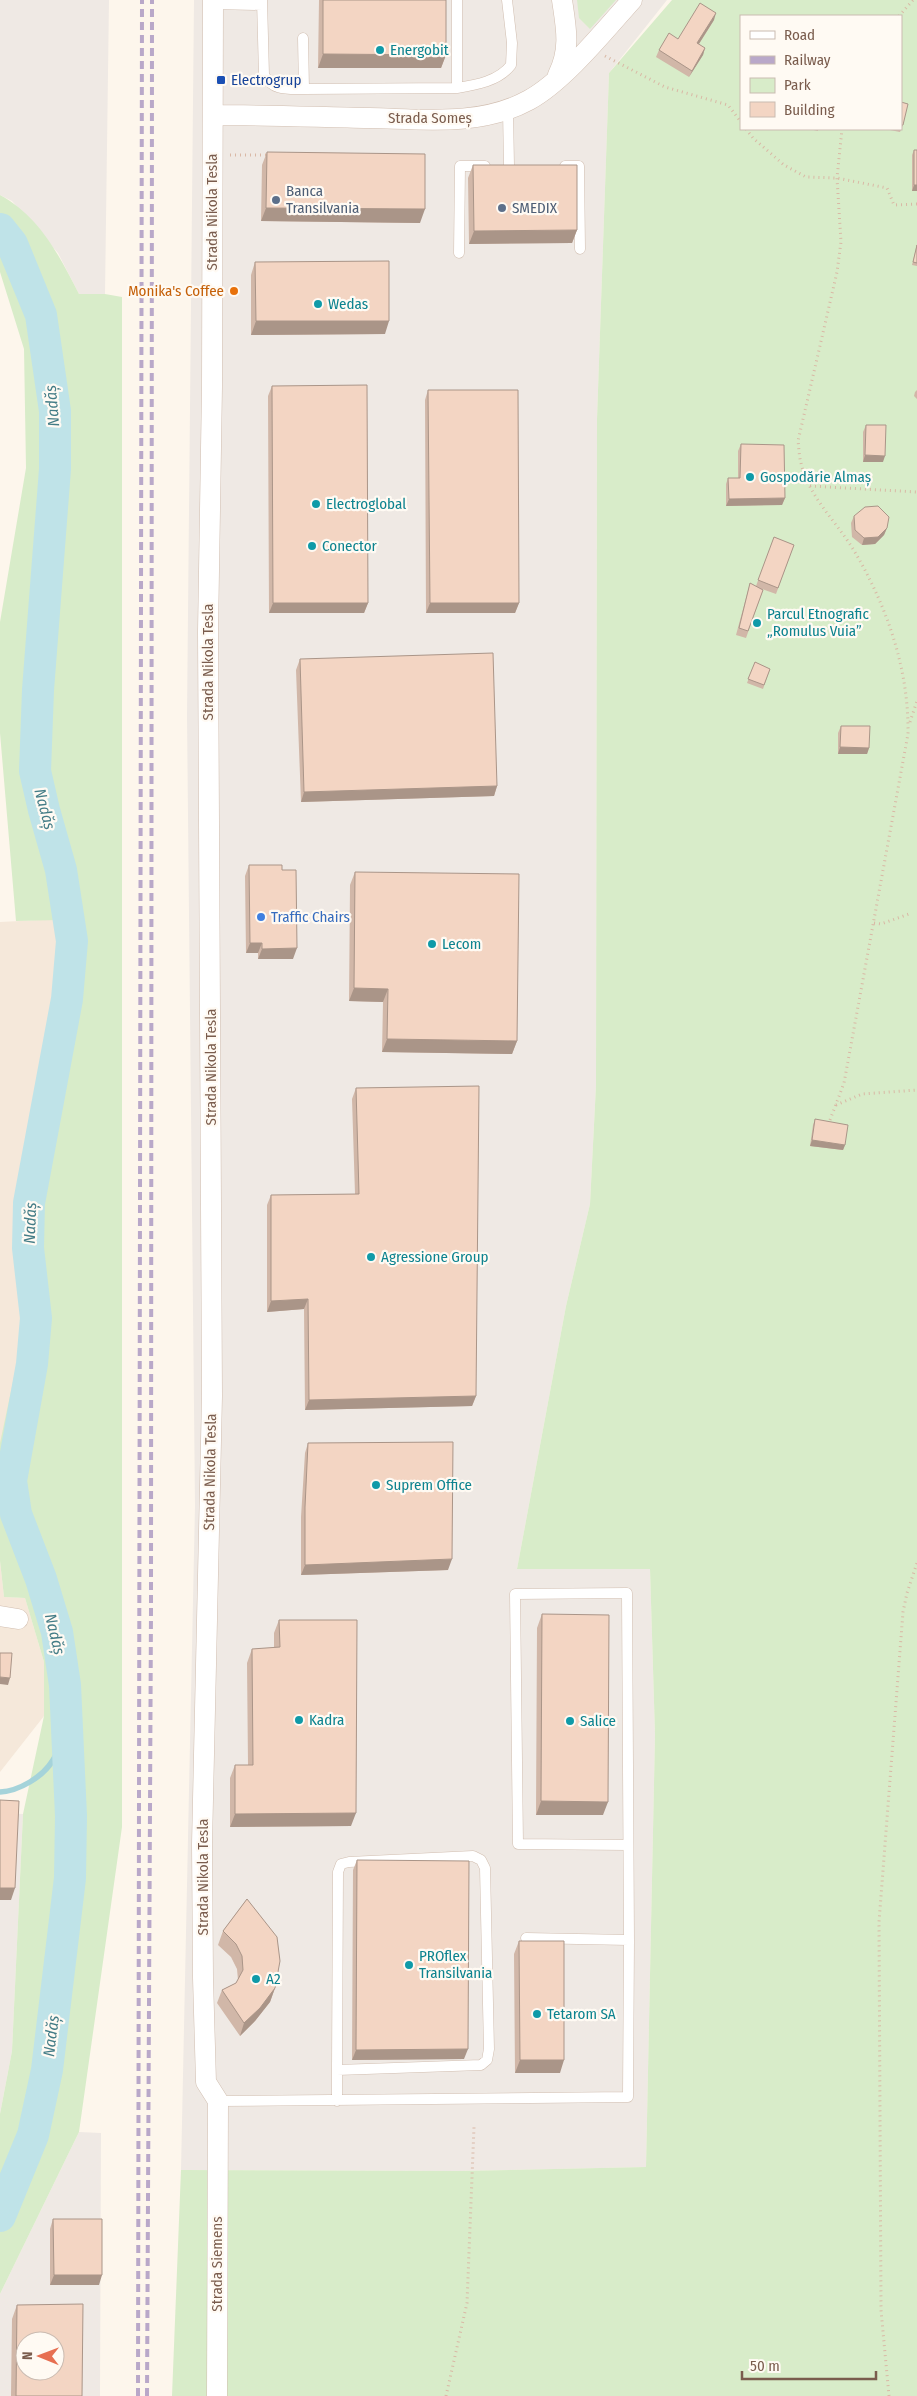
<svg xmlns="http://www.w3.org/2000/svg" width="917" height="2396" font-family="'Fira Sans Condensed',sans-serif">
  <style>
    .residential { fill: #f5e8da }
    .industrial { fill: #efe9e4; fill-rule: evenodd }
    .green { fill: #d8ecc9; fill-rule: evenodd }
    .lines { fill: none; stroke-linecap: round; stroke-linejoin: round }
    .stream { stroke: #a5d3da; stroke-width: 5.5 }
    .river { stroke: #bfe3e8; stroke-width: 32 }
    .lane-casing { stroke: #d1beb0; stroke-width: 11 }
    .street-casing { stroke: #d1beb0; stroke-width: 21 }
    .path { stroke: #d9b8a5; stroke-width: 3; stroke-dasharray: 1 4; stroke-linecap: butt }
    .lane { stroke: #fff; stroke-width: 10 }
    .street { stroke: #fff; stroke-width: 20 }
    .rail { stroke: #b9a8c9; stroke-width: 4; stroke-dasharray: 8 5; stroke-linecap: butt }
    .wall { fill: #d1b7a8 }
    .shaded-wall { fill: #aa9588 }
    .building { fill: #f3d5c3; stroke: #aa9588; fill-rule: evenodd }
    .culture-dot { fill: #0f9aa8; stroke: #fffaf3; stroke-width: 2 }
    .transit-dot { fill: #1a4fb4; stroke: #fffaf3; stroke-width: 2 }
    .service-dot { fill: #5c6f8a; stroke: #fffaf3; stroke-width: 2 }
    .food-dot { fill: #e8710a; stroke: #fffaf3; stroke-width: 2 }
    .shop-dot { fill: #3f7fe0; stroke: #fffaf3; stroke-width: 2 }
    .labels { text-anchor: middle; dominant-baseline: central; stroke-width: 4.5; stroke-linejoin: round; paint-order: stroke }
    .culture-label { font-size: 15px; fill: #0d838f; stroke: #fffaf3; text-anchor: start }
    .transit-label { font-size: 15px; fill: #164399; stroke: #fffaf3; text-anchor: start }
    .street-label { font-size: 15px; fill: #7a5c4d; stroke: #fffaf3 }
    .service-label { font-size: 15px; fill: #4e5e75; stroke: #fffaf3; text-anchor: start }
    .food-label { font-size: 15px; fill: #c56008; stroke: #fffaf3; text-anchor: end }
    .shop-label { font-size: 15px; fill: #366cbe; stroke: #fffaf3; text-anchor: start }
    .water-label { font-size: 16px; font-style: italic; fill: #437c86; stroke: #fffaf3 }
  </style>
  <rect width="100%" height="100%" fill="#fdf6ec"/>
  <path class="residential" d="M60,919L61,959L58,989L24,1164L20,1228L25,1325L13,1395L0,1448V922Z
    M0,1561L4,1597L25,1598L44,1662V1716L0,1772Z"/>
  <path class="industrial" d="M0,0H109L105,294H79L58,253L12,201L0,195Z
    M194,0H667L609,73L597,419L596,1085L590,1204L566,1306L517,1569H650L655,1735L646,2167L458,2171L181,2170L195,1506L187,716Z
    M0,1813L23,1814L12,2051L0,2114Z
    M79,2132L101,2133L100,2396H0V2294ZM25,2341H55V2371H25Z"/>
  <path class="green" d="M577,0H616L590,29L579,18Z
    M672,0H917V2396H172L181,2170L458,2171L646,2167L655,1735L650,1569H517L566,1306L590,1204L596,1085L597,419L609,73ZM741,16H901V129H741Z
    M0,195C40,217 59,255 79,294H105L122,297V1827L79,2132L0,2294V2114L12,2051L23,1814L44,1716V1662L25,1598L4,1597L0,1561V1443L25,1325L20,1228L24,1164L58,989L61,959L60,920L16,921L0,733V622L26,468L24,349L0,272Z"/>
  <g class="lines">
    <path class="stream" d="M0,1792C19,1791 43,1777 53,1760C58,1752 62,1741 66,1731"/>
    <path class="river" d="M0,229L12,244L41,315L55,411V469L38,690L35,771L44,810L61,870L72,941L67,999L29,1203L28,1248L36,1318L32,1364L11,1481L16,1514L41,1579L57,1632L65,1685L71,1816L70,1878L47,2070L33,2135L0,2216"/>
    <defs>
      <path id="lane" d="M262,0L264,75C273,91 287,89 304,89L457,88C476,85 499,81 511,65L512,43L507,0
        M213,4L262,5
        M303,38L304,89
        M457,88V0
        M508,110L509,166
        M565,166H579L580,249
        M459,253L460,166H485
        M628,1845L518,1844L515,1594L627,1593L629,1940
        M337,2070L481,2065L487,2060L489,2049L485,1868L481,1860L473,1856L349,1862L341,1864L338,1872L337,2070V2101
        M218,2101L628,2097L629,1940L526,1938"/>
      <path id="street" d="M213,0L212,387L208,632L212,1396L202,1844L203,1978L206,2082L218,2101L217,2396
        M558,75C571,49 566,27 562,0
        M213,115C265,115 317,117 369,118C422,119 480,127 529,100C564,81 605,30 632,0
        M0,1616L18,1619"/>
    </defs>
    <use href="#lane" class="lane-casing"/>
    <use href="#street" class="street-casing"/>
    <path class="path" d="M899,16L913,0
      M605,56L665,87L728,105L741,122
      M746,129L753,138L784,165L806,177L837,178L887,188L894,205L917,204
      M230,155H269
      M810,486L917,492
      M910,722L917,701
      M874,923L881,924L909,914
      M836,1105L862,1094L917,1090
      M830,1120L844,1083L908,734C909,671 888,609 856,554C839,524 809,498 801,463C799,456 799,448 798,441L837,272L841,242L837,178L842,129
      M446,2396L467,2303L474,2127
      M889,2396L881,2310L879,1922L903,1612L907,1593L917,1563"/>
    <use href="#lane" class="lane"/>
    <use href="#street" class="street"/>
    <path class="rail" d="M138,2396L142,0
      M147,2396L151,1611L152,0"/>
  </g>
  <path class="wall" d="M319,0H446V55L441,68H318Z
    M714,20L699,44L705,48L703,55L689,77L656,57L659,50Z
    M901,102L903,125L900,132L885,129H901Z
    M809,129H818V131Z
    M914,150H917V191H912V155Z
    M267,152L420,223L261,221L262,165Z
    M473,165L577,230L572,243L469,244L468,178Z
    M917,244V266L912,265Z
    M255,262L385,334L251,335V275Z
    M272,386L368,603L364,613H269L268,396Z
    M428,390L519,603L515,613H426L425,400Z
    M917,390V399L914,396L915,392Z
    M866,425L883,462H863V432Z
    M741,444L785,498L782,505L726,506V484L728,478H738V451Z
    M854,516L887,528L884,535L875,544L862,545L852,537L851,523Z
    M774,537L794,545L776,594L762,589L763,590L746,638L736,635L750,583L756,586Z
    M300,659L497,786L494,796L301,802L296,670Z
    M755,662L770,669L763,689L747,683Z
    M841,726L869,748L867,754H838V733Z
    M249,865L282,870L293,959H258V953H246L245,876Z
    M355,872L517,1041L512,1054L382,1052L383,1002L349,1001L350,885Z
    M356,1088L476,1396L472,1406L305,1410L304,1309L267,1312V1205L271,1195L355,1194L352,1099Z
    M815,1119L845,1145L843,1150L810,1146L813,1125Z
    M308,1443L448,1570L301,1575V1517L305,1453Z
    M542,1614L603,1815H536L537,1628Z
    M279,1620L351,1826L230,1827V1778L235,1765H248L247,1663L252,1649L274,1648V1633Z
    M357,1860L464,2059L352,2060L353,1870Z
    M247,1899L275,1988L270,2002L255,2021L240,2036L217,2003L222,1990L236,1983L238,1980L237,1969L231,1957L218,1945L223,1931Z
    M519,1941L560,2073H515L514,1954Z
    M53,2219L99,2285H50V2229Z
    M17,2305L82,2396H11L12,2319Z"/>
  <path class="shaded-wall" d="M716,13L714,20L695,50L697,43Z
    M705,48L703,55L689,77L692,71Z
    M323,54L446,55L441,68H318Z
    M914,185H917V191H912Z
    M266,208L425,209L420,223L261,221Z
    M577,230L572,243L469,244L474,231Z
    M256,321H389L385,334L251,335Z
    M865,455L885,456L883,462H863Z
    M785,498L782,505L726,506L729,499Z
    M887,528L884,535L875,544L862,545L864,538Z
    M273,603H368L364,613H269Z
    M430,603H519L515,613H426Z
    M840,747L869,748L867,754H838Z
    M497,786L494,796L301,802L304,792Z
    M250,943H262L258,953H246Z
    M297,948L293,959H258L262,949Z
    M354,988L388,989L383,1002L349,1001Z
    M387,1039L517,1041L512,1054L382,1052Z
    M812,1140L845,1145L843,1150L810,1146Z
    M308,1299L304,1309L267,1312L271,1301Z
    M476,1396L472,1406L305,1410L309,1400Z
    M452,1559L448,1570L301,1575L305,1565Z
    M0,1677L10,1678L8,1685L0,1684Z
    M541,1801L608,1802L603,1815H536Z
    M356,1813L351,1826L230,1827L235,1814Z
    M0,1888H15L11,1900H0Z
    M275,1988L270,2002L255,2021L240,2036L244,2023Z
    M468,2049L464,2059L352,2060L356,2050Z
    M520,2060H564L560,2073H515Z
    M54,2275H102L99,2285H50Z"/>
  <path class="building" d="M323,0H446V55L323,54Z
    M700,3L716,13L697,43L705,48L692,71L659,50L669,33L678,39Z
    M901,102L908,104L903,125H901Z
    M914,150H917V185H914Z
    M267,152L425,154V209L266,208Z
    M473,165H577V230L474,231Z
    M917,245V263L913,262Z
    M389,261V321H256L255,262Z
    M367,385L368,603H273L272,386Z
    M428,390H518L519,603H430Z
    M866,425H886L885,456L865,455Z
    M741,444L784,445L785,498L729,499L728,478H740Z
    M878,506L889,517L887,528L878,537L864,538L855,530L854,516L865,507Z
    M774,537L794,545L778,588L758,580Z
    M750,583L763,590L748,631L739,628Z
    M493,653L497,786L304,792L300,659Z
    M755,662L770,669L764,685L748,679Z
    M841,726H870L869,748L840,747Z
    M249,865H282V870H296L297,948L262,949V943H250Z
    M355,872L519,874L517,1041L387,1039L388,989L354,988Z
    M479,1086L476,1396L309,1400L308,1299L271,1301V1195L359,1194L356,1088Z
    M815,1119L848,1125L845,1145L812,1140Z
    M453,1442L452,1559L305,1565V1507L308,1443Z
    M542,1614L609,1615L608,1802L541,1801Z
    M279,1620H357L356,1813L235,1814V1765H253L252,1649L280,1647Z
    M0,1653H12L10,1678L0,1677Z
    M0,1800L19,1801L15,1888H0Z
    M357,1860L469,1861L468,2049L356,2050Z
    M247,1899L277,1937L280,1961L275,1988L260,2008L244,2023L222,1990L236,1983L243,1970L242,1956L236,1944L223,1931Z
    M519,1941H564V2060H520Z
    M53,2219H102V2275H54Z
    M83,2304L82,2396H16L17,2305ZM25,2341H55V2371H25Z"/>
  <g class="culture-dot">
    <circle cx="380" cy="50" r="5"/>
    <circle cx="318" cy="304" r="5"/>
    <circle cx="750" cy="477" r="5"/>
    <circle cx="316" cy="504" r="5"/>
    <circle cx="312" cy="546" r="5"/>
    <circle cx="757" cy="623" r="5"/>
    <circle cx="432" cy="944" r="5"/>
    <circle cx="371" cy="1257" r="5"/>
    <circle cx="376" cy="1485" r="5"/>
    <circle cx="299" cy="1720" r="5"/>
    <circle cx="570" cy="1721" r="5"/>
    <circle cx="409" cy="1965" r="5"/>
    <circle cx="256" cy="1979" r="5"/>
    <circle cx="537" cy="2014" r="5"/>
  </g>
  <rect class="transit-dot" x="216" y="75" width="10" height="10" rx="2.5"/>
  <g class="service-dot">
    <circle cx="276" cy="200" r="5"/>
    <circle cx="502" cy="208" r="5"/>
  </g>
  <circle class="food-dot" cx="234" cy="291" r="5"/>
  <circle class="shop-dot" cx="261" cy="917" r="5"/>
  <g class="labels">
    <g class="culture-label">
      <text x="390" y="50">Energobit</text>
      <text x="328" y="304">Wedas</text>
      <text x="760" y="477">Gospodărie Almaș</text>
      <text x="326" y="504">Electroglobal</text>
      <text x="322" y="546">Conector</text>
      <text x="767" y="614">Parcul Etnografic<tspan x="767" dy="17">„Romulus Vuia”</tspan></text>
      <text x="442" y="944">Lecom</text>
      <text x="381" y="1257">Agressione Group</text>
      <text x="386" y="1485">Suprem Office</text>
      <text x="309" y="1720">Kadra</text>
      <text x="580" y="1721">Salice</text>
      <text x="419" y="1956">PROflex<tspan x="419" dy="17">Transilvania</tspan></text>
      <text x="266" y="1979">A2</text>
      <text x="547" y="2014">Tetarom SA</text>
    </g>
    <g class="transit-label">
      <text x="231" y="80">Electrogrup</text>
    </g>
    <g class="street-label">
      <text x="430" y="118">Strada Someș</text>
      <text transform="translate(212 212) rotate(-90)">Strada Nikola Tesla</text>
      <text transform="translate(208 662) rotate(-90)">Strada Nikola Tesla</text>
      <text transform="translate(211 1067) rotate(-90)">Strada Nikola Tesla</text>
      <text transform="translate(210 1472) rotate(-89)">Strada Nikola Tesla</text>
      <text transform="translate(203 1877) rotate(-90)">Strada Nikola Tesla</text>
      <text transform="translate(217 2264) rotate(-90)">Strada Siemens</text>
    </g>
    <g class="service-label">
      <text x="286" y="191">Banca<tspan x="286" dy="17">Transilvania</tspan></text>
      <text x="512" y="208">SMEDIX</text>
    </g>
    <g class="food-label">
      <text x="224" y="291">Monika's Coffee</text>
    </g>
    <g class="shop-label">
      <text x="271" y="917">Traffic Chairs</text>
    </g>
    <g class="water-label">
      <text transform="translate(52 406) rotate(-95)">Nadăș</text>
      <text transform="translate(45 809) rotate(75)">Nadăș</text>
      <text transform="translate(30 1223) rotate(-88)">Nadăș</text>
      <text transform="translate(55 1634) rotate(76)">Nadăș</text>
      <text transform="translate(51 2036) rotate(-83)">Nadăș</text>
    </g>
  </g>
  <rect x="740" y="15" width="162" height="115" fill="#fffaf3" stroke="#cabbb1"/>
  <rect x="750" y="31" width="25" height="8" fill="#ffffff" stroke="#cabbb1"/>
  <text x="784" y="40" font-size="15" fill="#7a5c4d">Road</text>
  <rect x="750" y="56" width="25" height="8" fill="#b9a8c9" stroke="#cabbb1"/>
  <text x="784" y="65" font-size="15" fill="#7a5c4d">Railway</text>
  <rect x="750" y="78" width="25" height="15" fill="#d8ecc9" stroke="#cabbb1"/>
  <text x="784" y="90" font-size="15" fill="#7a5c4d">Park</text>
  <rect x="750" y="102" width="25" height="15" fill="#f3d5c3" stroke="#cabbb1"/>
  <text x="784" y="115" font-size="15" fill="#7a5c4d">Building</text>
  <g transform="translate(40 2356) rotate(271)"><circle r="24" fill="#fffaf3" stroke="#cabbb1"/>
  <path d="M0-4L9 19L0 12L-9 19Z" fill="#e76f51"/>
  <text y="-8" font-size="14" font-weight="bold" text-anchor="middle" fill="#7a5c4d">N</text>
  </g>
  <path d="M742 2371v8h134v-8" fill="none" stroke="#7a5c4d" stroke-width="2.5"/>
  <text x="750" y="2371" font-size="15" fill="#7a5c4d" stroke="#fffaf3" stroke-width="4" paint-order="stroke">50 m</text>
</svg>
